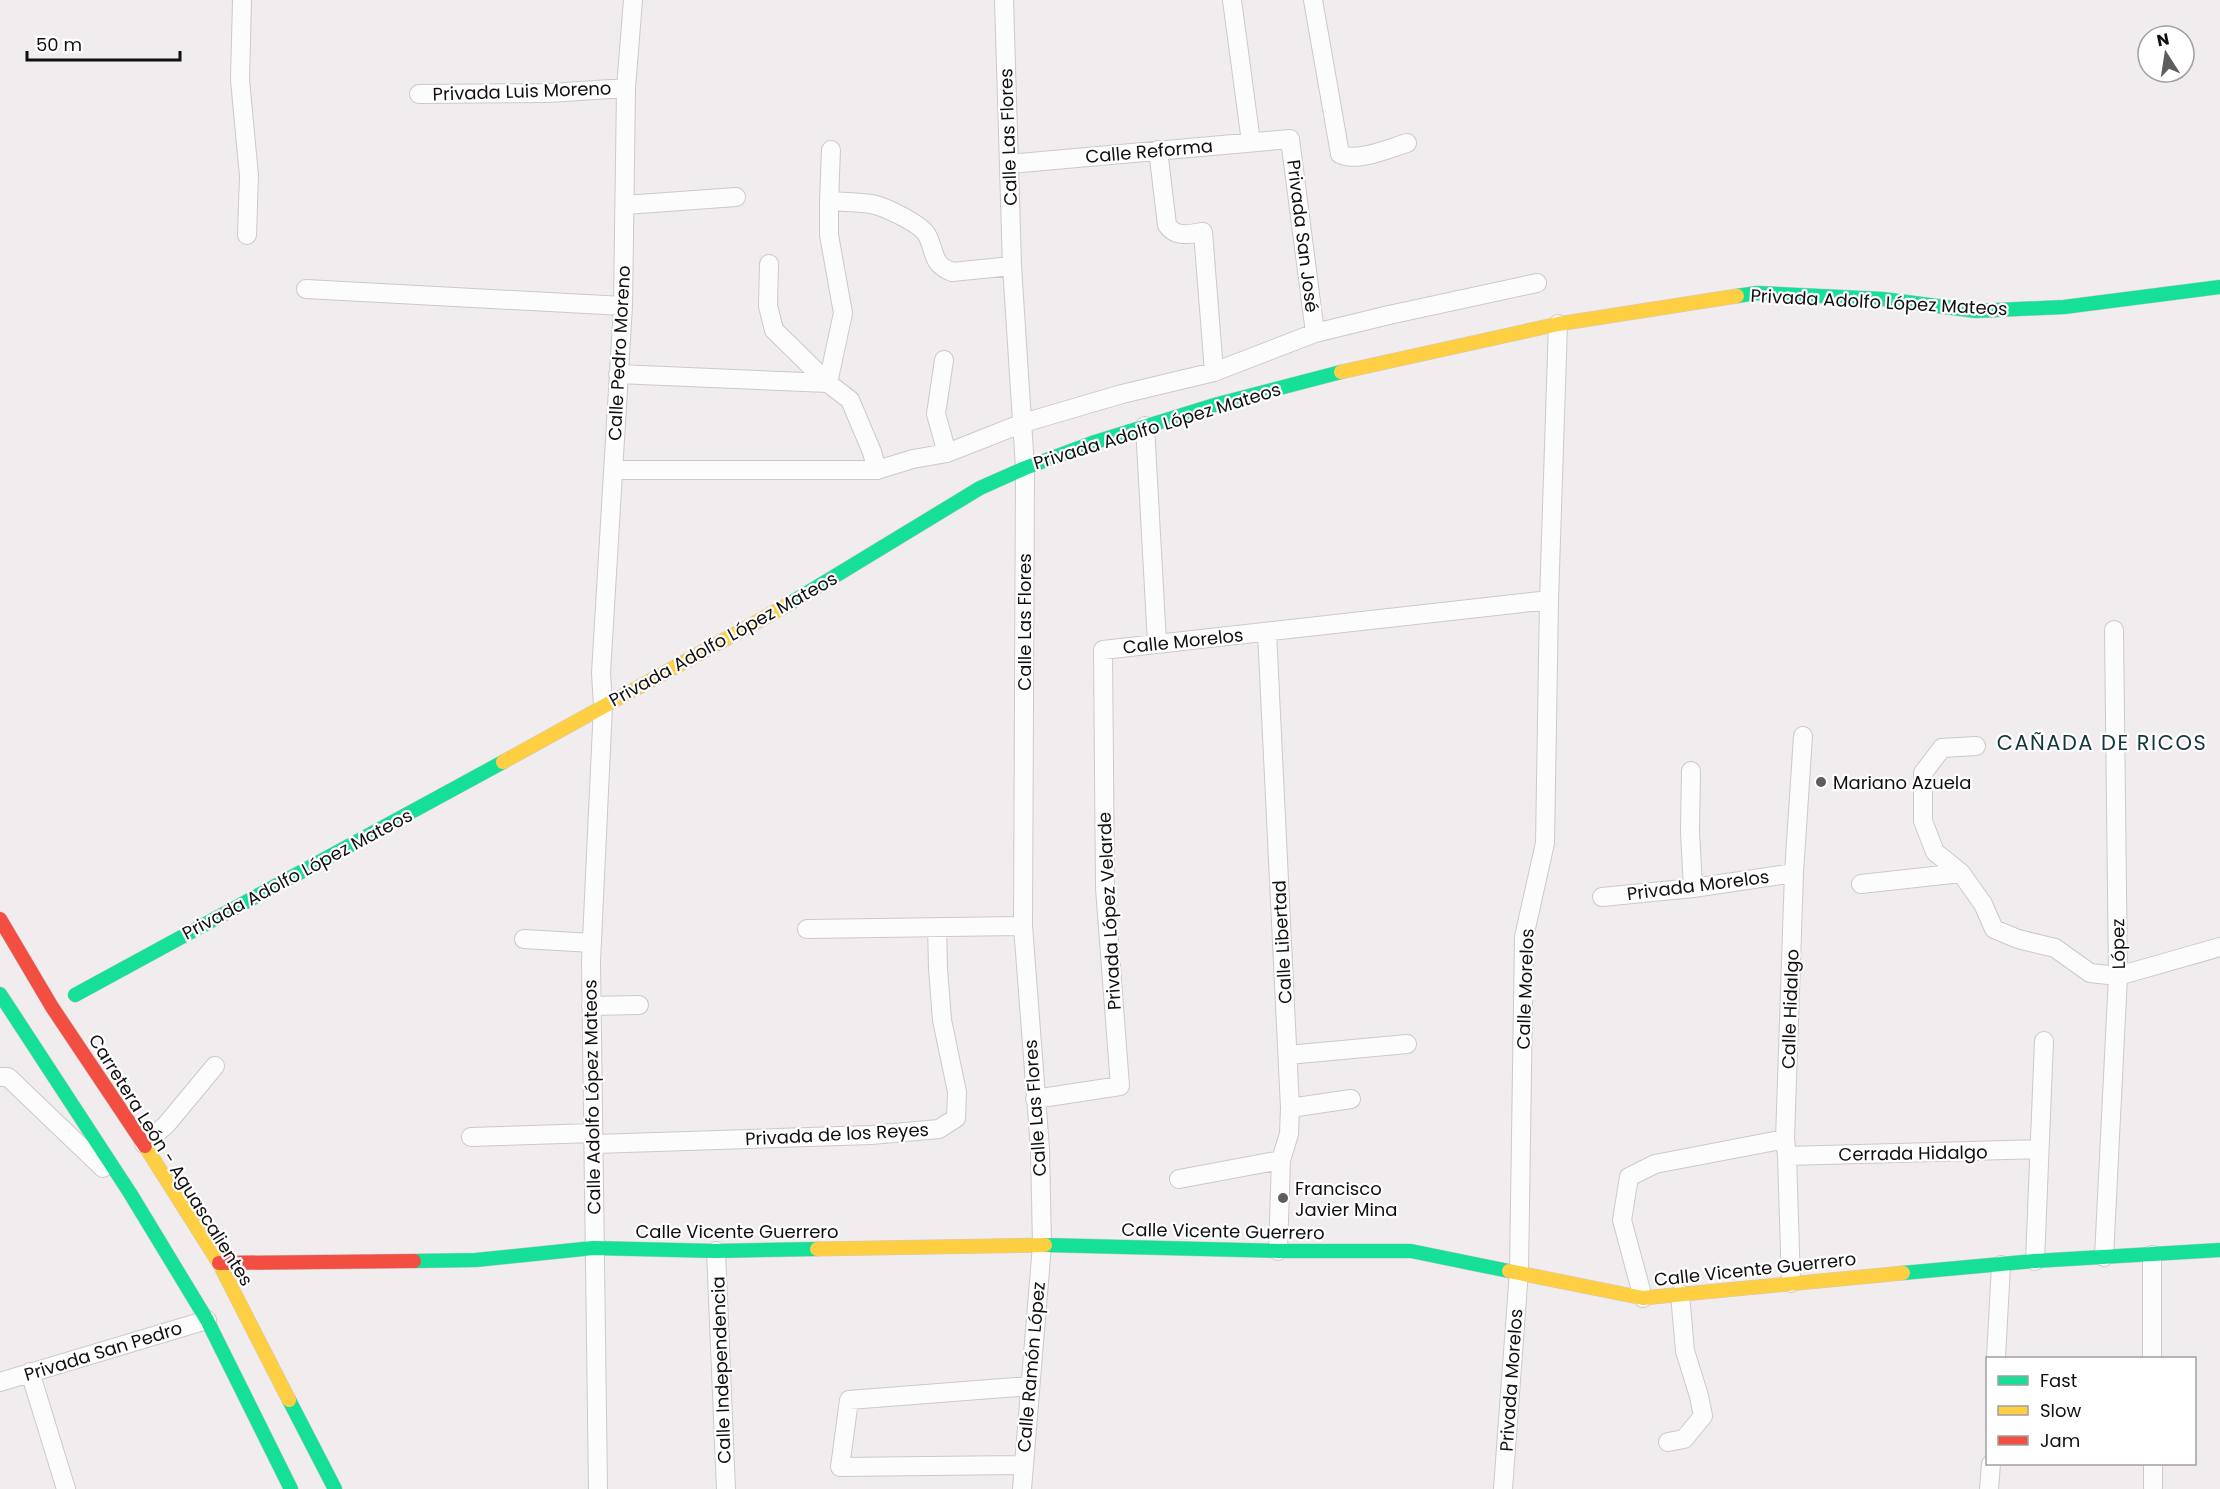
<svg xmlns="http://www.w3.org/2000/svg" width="2220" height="1489" font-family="Poppins,sans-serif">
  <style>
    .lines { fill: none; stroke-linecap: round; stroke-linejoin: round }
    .street-casing { stroke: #ccc9ca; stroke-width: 20 }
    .fast-casing { stroke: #ccc9ca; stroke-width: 15 }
    .slow-casing { stroke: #ccc9ca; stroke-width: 15 }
    .jam-casing { stroke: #ccc9ca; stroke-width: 15 }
    .street { stroke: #fdfcfc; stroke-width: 18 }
    .fast { stroke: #16e098; stroke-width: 14 }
    .slow { stroke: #ffcf43; stroke-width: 14 }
    .jam { stroke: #f24e42; stroke-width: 14 }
    .poi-dot { fill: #5f5c5e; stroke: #fff; stroke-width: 2 }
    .labels { text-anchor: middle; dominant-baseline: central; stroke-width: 4.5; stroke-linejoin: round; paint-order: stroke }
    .street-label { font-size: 18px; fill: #110f10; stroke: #fff }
    .poi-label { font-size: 18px; fill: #110f10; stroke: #fff; text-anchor: start }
    .quarter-label { font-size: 21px; letter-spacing: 1.5px; fill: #14353b; stroke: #fff }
  </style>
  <rect width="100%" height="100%" fill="#f1ecee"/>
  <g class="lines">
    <defs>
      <path id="street" d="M242,0L240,80L249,176L247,235
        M1004,0L1012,266L1025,468L1023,926L1040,1149L1042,1245L1022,1489
        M1232,0L1251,142
        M1313,0L1340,154C1356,163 1390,148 1407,143
        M419,94L549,93L626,88
        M831,150L829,201C843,202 857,202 871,204C884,206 921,224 927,235C936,252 931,264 952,272L1012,266
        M1158,150L1167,225C1176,238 1189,234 1203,232L1214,372
        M1009,164L1290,139L1315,333
        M829,201V235L843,313L828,383L850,400L872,452L877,470
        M625,205L736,197
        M769,264L768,306L774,330L828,383
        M306,289L623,306
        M944,360L936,414L947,453
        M618,374L828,383
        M1145,426L1157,643
        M613,470H877L913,459L947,453L1023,423L1122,394L1214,372L1315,333L1389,315L1537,283
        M1267,632L1290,1108L1289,1134L1281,1160L1278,1251
        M1691,771L1690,832L1693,888
        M1961,873L1935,852L1923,821V773L1942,748L1976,746
        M1861,884L1961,873L1983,904L1994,929L2018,939L2055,948L2090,973L2118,976L2220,947
        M1602,897L1693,888L1794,873
        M807,929L1023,926
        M524,939L592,943
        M591,1006L639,1005
        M1288,1055L1407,1044
        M0,1077H8L103,1168
        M1035,1099L1120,1086L1105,888L1103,650L1549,600
        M1290,1108L1351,1099
        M471,1137L593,1133
        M144,1144L166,1125L215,1066
        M595,1144L871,1135L939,1129L956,1118L957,1092L942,1020L938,968L937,927
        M1787,1156L2039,1149
        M1179,1179L1281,1160
        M716,1251L726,1489
        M2152,1255V1358
        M2104,1257L2118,976L2114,630
        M2035,1261L2044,1041
        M1791,1283L1787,1156L1785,1139L1794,873L1803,736
        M1643,1298L1622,1220L1629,1177L1655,1164L1785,1139
        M1996,1358L2001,1265
        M30,1372L66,1489
        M0,1382L207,1320
        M1668,1442L1684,1439L1703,1416L1699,1396L1685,1351L1680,1294
        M2153,1464V1487
        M1023,1465L840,1467L849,1400L1029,1386
        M598,1489L591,961L603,706L601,673L623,306L626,88L633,0
        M1503,1489L1519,1271L1524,937L1545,843L1549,600L1558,324
        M1989,1489L1991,1464"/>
      <path id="fast" d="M1737,296L1757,293L1883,299L1976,311L2064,307L2220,287
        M789,604L980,488L1025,468L1092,443L1218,404L1341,372
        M0,994L130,1193L207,1320L291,1489
        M75,995L503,762
        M1045,1245L1278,1251H1411L1509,1271
        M414,1261L476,1260L593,1248L716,1251L817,1249
        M1903,1273L2035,1261L2220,1250
        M289,1400L335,1489"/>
      <path id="slow" d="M1341,372L1558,324L1737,296
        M503,762L789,604
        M145,1146L219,1263L289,1400
        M817,1249L1045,1245
        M1509,1271L1643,1298L1903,1273"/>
      <path id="jam" d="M0,919L52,1007L145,1146
        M219,1263L414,1261"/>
    </defs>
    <use href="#street" class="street-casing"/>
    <use href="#fast" class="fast-casing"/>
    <use href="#slow" class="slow-casing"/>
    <use href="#jam" class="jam-casing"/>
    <use href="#street" class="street"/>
    <use href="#fast" class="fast"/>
    <use href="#slow" class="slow"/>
    <use href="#jam" class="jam"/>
  </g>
  <g class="poi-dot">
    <circle cx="1821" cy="782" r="6"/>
    <circle cx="1283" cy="1198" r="6"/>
  </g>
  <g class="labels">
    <g class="street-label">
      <text transform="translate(522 91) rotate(-2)">Privada Luis Moreno</text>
      <text transform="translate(1008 137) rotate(-92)">Calle Las Flores</text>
      <text transform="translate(1149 151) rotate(-5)">Calle Reforma</text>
      <text transform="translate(1303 236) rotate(83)">Privada San José</text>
      <text transform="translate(1879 302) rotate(3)">Privada Adolfo López Mateos</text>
      <text transform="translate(619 353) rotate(-87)">Calle Pedro Moreno</text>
      <text transform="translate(1157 426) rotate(-17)">Privada Adolfo López Mateos</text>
      <text transform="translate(1024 622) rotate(-90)">Calle Las Flores</text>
      <text transform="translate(723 639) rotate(-29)">Privada Adolfo López Mateos</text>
      <text transform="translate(1183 641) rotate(-6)">Calle Morelos</text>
      <text transform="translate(297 874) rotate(-28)">Privada Adolfo López Mateos</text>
      <text transform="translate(1698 885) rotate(-7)">Privada Morelos</text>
      <text transform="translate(1109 911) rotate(-93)">Privada López Velarde</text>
      <text transform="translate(1282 942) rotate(-93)">Calle Libertad</text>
      <text transform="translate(2118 944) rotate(-91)">López</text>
      <text transform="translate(1525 989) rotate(-88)">Calle Morelos</text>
      <text transform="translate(1790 1009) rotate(-88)">Calle Hidalgo</text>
      <text transform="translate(592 1097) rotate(-91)">Calle Adolfo López Mateos</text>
      <text transform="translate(1035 1108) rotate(-94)">Calle Las Flores</text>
      <text transform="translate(837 1134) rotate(-3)">Privada de los Reyes</text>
      <text transform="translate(1913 1153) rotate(-1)">Cerrada Hidalgo</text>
      <text transform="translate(171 1160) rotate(58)">Carretera León - Aguascalientes</text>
      <text x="737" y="1231">Calle Vicente Guerrero</text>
      <text transform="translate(1223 1231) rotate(1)">Calle Vicente Guerrero</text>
      <text transform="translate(1755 1269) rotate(-6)">Calle Vicente Guerrero</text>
      <text transform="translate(103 1351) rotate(-17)">Privada San Pedro</text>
      <text transform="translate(1031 1367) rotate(-85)">Calle Ramón López</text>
      <text transform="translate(721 1370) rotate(-92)">Calle Independencia</text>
      <text transform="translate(1511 1380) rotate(-86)">Privada Morelos</text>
    </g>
    <g class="poi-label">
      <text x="1833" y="782">Mariano Azuela</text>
      <text x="1295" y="1188">Francisco<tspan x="1295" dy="21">Javier Mina</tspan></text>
    </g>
    <g class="quarter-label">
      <text x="2102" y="742">CAÑADA DE RICOS</text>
    </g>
  </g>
  <rect x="1986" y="1357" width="210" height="108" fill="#ffffff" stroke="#a09f9f" stroke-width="1.5"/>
  <rect x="1998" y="1376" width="30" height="9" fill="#16e098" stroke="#a09f9f" stroke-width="1.5"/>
  <text x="2040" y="1387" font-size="18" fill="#110f10">Fast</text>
  <rect x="1998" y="1406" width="30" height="9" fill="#ffcf43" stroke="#a09f9f" stroke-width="1.5"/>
  <text x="2040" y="1417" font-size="18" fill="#110f10">Slow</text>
  <rect x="1998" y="1436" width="30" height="9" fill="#f24e42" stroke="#a09f9f" stroke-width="1.5"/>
  <text x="2040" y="1447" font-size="18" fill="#110f10">Jam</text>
  <g transform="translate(2166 54) rotate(348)"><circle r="28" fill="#ffffff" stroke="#a09f9f" stroke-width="1.5"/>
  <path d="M0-4.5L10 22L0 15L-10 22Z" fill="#5f5c5e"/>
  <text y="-9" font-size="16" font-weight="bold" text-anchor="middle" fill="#110f10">N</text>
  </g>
  <path d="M27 51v9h153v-9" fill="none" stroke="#110f10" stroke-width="3"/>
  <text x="36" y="51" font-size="18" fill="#110f10" stroke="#ffffff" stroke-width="4.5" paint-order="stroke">50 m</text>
</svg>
